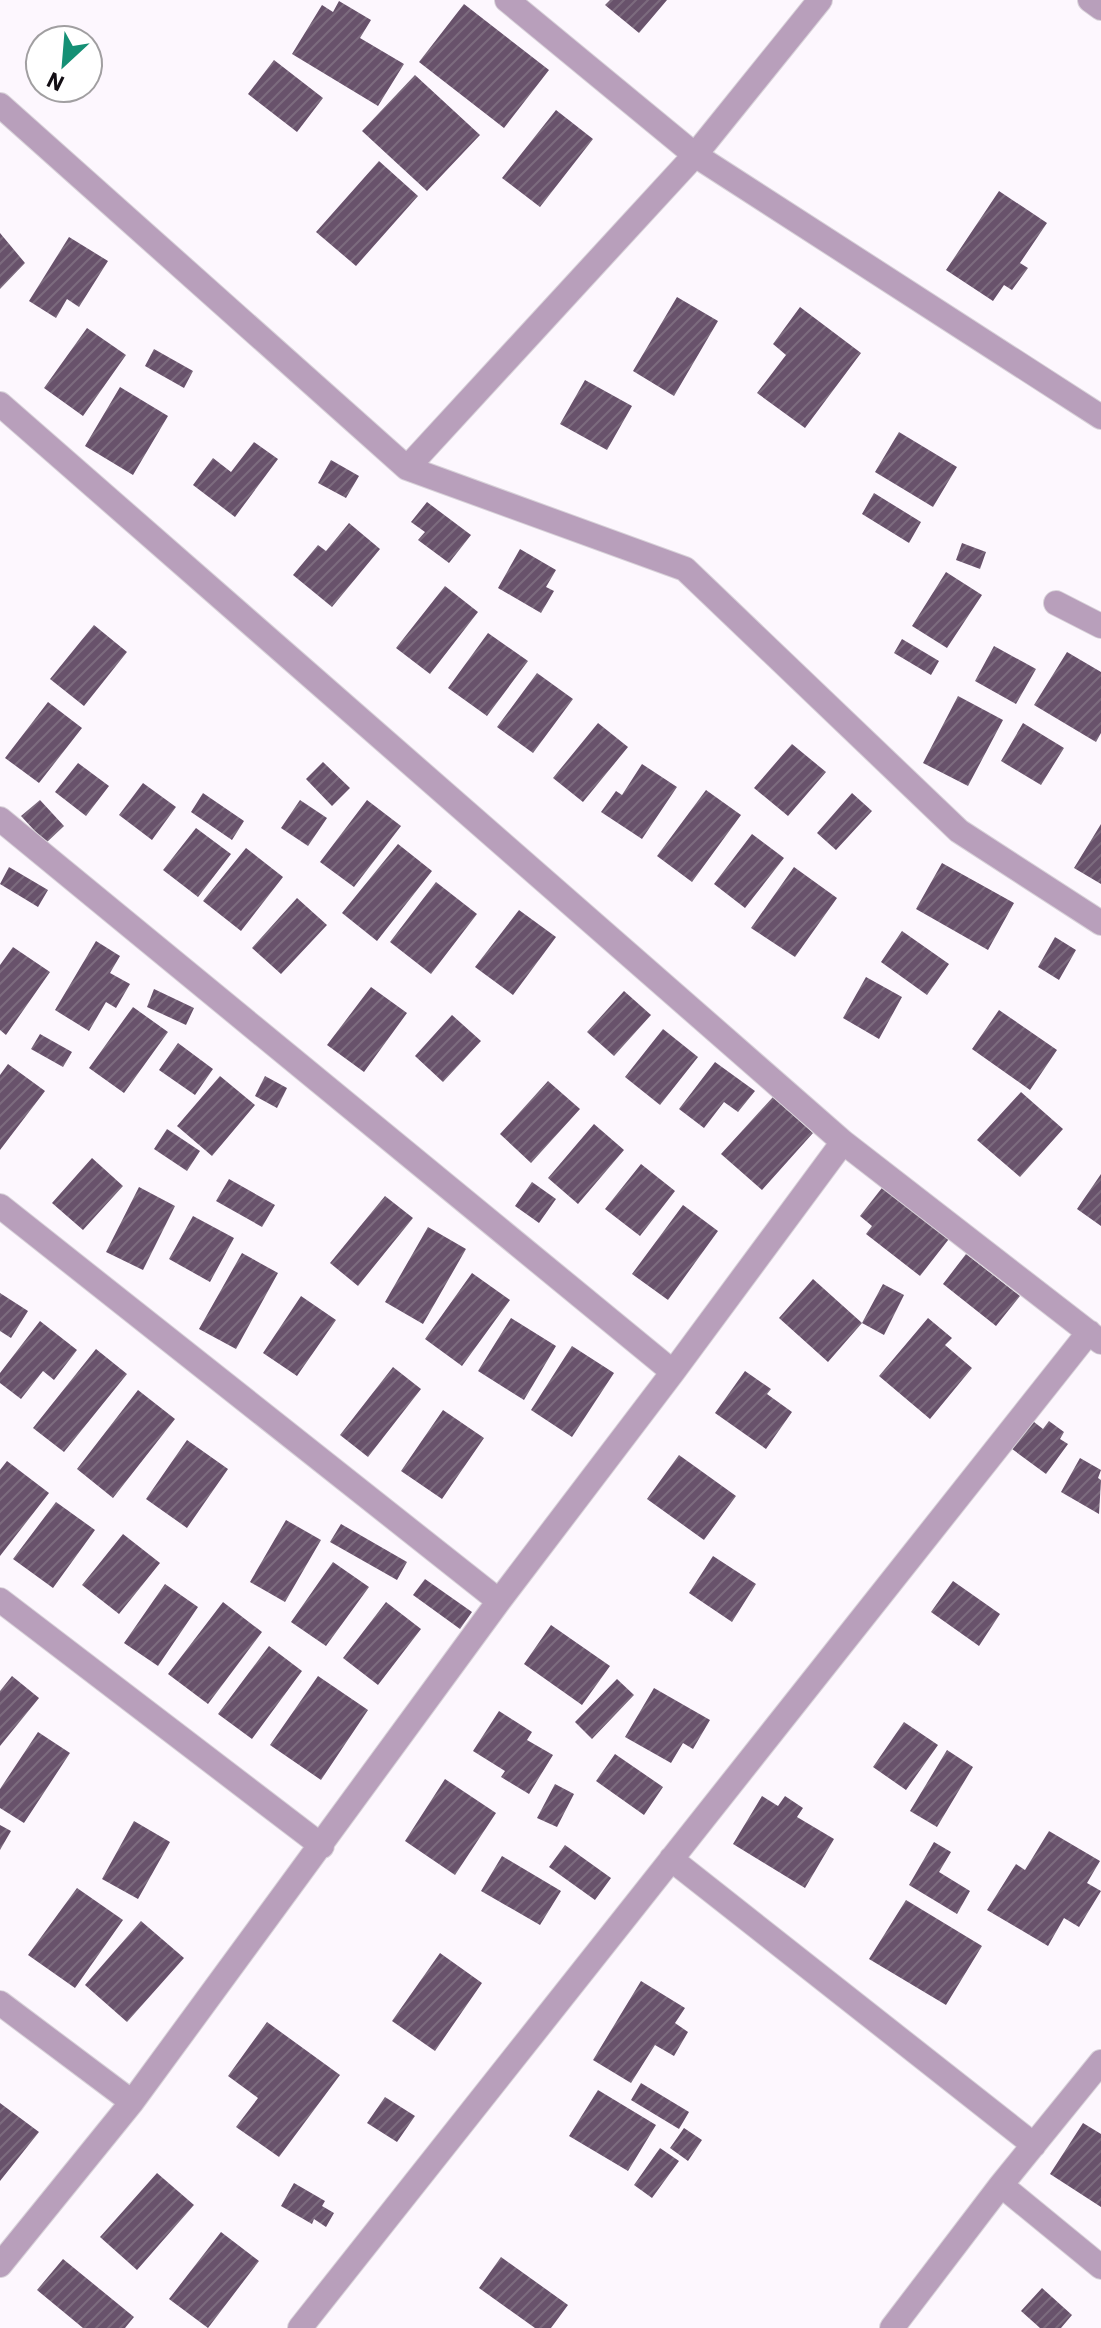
<svg xmlns="http://www.w3.org/2000/svg" width="1101" height="2328" font-family="'IBM Plex Sans',sans-serif">
  <style>
    .building { fill: url(#building-hatch) }
    .lines { fill: none; stroke-linecap: round; stroke-linejoin: round }
    .minor-casing { stroke: #d8d2d9; stroke-width: 26 }
    .minor { stroke: #b89fbb; stroke-width: 24 }
  </style>
  <defs>
    <pattern id="building-hatch" width="6" height="6" patternUnits="userSpaceOnUse" patternTransform="scale(2)"><rect width="6" height="6" fill="#68526b"/><path d="M-1 1l2-2M0 6l6-6M5 7l2-2" fill="none" stroke="#7c6b7e"/></pattern>
  </defs>
  <rect width="100%" height="100%" fill="#fdf7fe"/>
  <path class="building" d="M610,0H667L639,33L605,5Z
    M339,1L371,20L360,38L404,64L378,106L292,54L322,5L333,12Z
    M464,4L549,70L504,128L419,62Z
    M274,60L323,98L297,132L248,94Z
    M415,75L480,135L427,191L362,131Z
    M556,110L593,139L540,207L502,178Z
    M379,161L418,196L356,266L316,232Z
    M999,191L1047,223L1020,263L1028,268L1012,290L1004,285L993,301L946,270Z
    M0,233L25,263L0,289Z
    M69,237L108,261L79,307L67,299L56,318L29,301Z
    M677,297L718,321L674,396L633,371Z
    M800,307L861,353L805,428L757,393L786,355L773,344Z
    M87,328L126,355L83,416L44,388Z
    M154,349L193,371L184,388L145,366Z
    M585,380L632,406L607,450L560,424Z
    M120,387L168,416L133,475L85,446Z
    M899,432L957,467L933,507L875,472Z
    M254,442L278,459L235,517L193,485L213,458L231,472Z
    M331,460L359,476L346,498L318,483Z
    M874,493L921,522L909,543L862,514Z
    M427,502L471,535L449,563L418,540L425,532L411,522Z
    M349,523L380,549L332,607L293,575L318,545L326,551Z
    M962,543L986,552L980,569L956,560Z
    M520,549L556,570L546,587L554,591L541,613L498,588Z
    M946,572L982,595L947,648L912,626Z
    M445,586L478,612L430,674L396,648Z
    M94,625L127,652L84,706L50,679Z
    M488,633L528,661L487,716L448,688Z
    M902,639L939,661L931,675L894,653Z
    M994,646L1036,669L1016,704L975,681Z
    M1067,652L1101,672V733L1096,742L1034,705Z
    M537,673L573,699L533,753L497,727Z
    M958,696L1003,720L968,786L923,763Z
    M48,702L82,728L39,783L5,758Z
    M598,723L628,747L583,802L553,778Z
    M1023,723L1064,748L1041,785L1001,761Z
    M792,744L826,772L788,816L754,788Z
    M323,762L350,788L332,806L306,779Z
    M78,763L109,786L86,816L55,792Z
    M642,764L677,787L642,839L601,812L616,791L622,795Z
    M143,783L176,807L152,840L119,815Z
    M706,790L741,815L692,882L657,856Z
    M203,793L244,821L232,840L191,812Z
    M852,793L872,811L836,850L817,833Z
    M40,800L64,826L46,843L21,816Z
    M300,800L327,818L308,846L281,828Z
    M367,800L401,826L354,887L320,862Z
    M1101,824V884L1074,868Z
    M196,828L231,854L198,897L163,870Z
    M752,834L784,858L745,908L714,884Z
    M398,844L432,871L377,941L342,913Z
    M246,848L283,877L241,931L203,901Z
    M942,863L1014,903L988,950L916,909Z
    M9,867L48,890L38,907L0,884Z
    M794,867L837,898L795,957L751,928Z
    M436,882L477,914L431,974L390,942Z
    M297,898L327,925L281,974L252,948Z
    M519,910L556,937L513,995L475,967Z
    M902,931L949,964L927,995L881,962Z
    M1055,937L1076,950L1059,980L1038,967Z
    M96,941L120,956L110,973L130,984L116,1008L106,1002L89,1031L55,1010Z
    M13,947L50,972L6,1035L0,1030V965Z
    M866,977L902,997L879,1039L843,1018Z
    M371,987L407,1013L364,1072L327,1045Z
    M154,989L194,1008L186,1025L147,1007Z
    M624,991L651,1015L614,1056L587,1032Z
    M133,1007L168,1032L124,1093L89,1068Z
    M999,1010L1057,1050L1030,1090L972,1049Z
    M452,1015L481,1041L443,1082L415,1056Z
    M663,1029L698,1057L660,1105L625,1077Z
    M40,1034L72,1052L63,1067L31,1049Z
    M178,1043L213,1069L195,1095L159,1070Z
    M715,1062L755,1091L738,1112L724,1102L704,1128L679,1109Z
    M8,1064L45,1091L0,1150V1075Z
    M220,1076L255,1105L212,1156L177,1126Z
    M265,1076L287,1088L277,1108L255,1096Z
    M548,1081L580,1109L531,1163L500,1134Z
    M1021,1092L1063,1129L1020,1177L977,1140Z
    M773,1097L813,1133L762,1190L721,1154Z
    M594,1124L624,1150L578,1204L548,1178Z
    M167,1129L200,1151L187,1171L154,1149Z
    M92,1158L123,1186L83,1230L52,1203Z
    M641,1164L675,1191L640,1236L605,1209Z
    M1101,1174V1226L1077,1209Z
    M229,1179L275,1205L262,1227L216,1201Z
    M532,1182L556,1199L539,1223L515,1206Z
    M885,1184L952,1235L920,1276L866,1234L872,1226L860,1216Z
    M139,1187L175,1206L143,1270L106,1252Z
    M385,1196L413,1218L358,1286L330,1263Z
    M683,1205L718,1231L668,1300L632,1274Z
    M193,1216L234,1238L210,1282L169,1259Z
    M428,1227L466,1249L423,1324L385,1302Z
    M242,1253L278,1273L236,1349L199,1329Z
    M966,1254L1020,1296L996,1326L943,1284Z
    M472,1273L510,1300L462,1366L425,1339Z
    M813,1279L862,1323L828,1362L779,1318Z
    M883,1284L904,1295L884,1335L862,1323Z
    M0,1293L28,1311L11,1338L0,1331Z
    M301,1296L336,1320L297,1376L263,1353Z
    M511,1318L556,1346L524,1400L478,1371Z
    M928,1318L952,1338L945,1345L972,1368L930,1419L879,1376Z
    M40,1321L77,1350L54,1380L43,1371L21,1399L0,1383V1373Z
    M572,1346L614,1373L572,1437L531,1410Z
    M96,1349L127,1374L64,1452L33,1428Z
    M393,1367L421,1389L368,1457L340,1435Z
    M745,1371L771,1389L767,1394L792,1412L766,1449L715,1413Z
    M138,1390L175,1419L113,1498L77,1469Z
    M443,1410L484,1438L442,1499L401,1471Z
    M1029,1418L1043,1429L1049,1421L1064,1432L1060,1439L1068,1444L1046,1474L1008,1446Z
    M187,1440L228,1469L187,1528L146,1499Z
    M679,1455L736,1496L704,1540L647,1499Z
    M1080,1458L1101,1470L1098,1478L1101,1480L1099,1514L1061,1492Z
    M7,1461L49,1493L0,1556V1470Z
    M56,1502L95,1530L53,1588L13,1559Z
    M286,1520L321,1540L285,1602L250,1582Z
    M341,1524L407,1562L397,1580L330,1542Z
    M123,1534L160,1563L119,1614L82,1585Z
    M713,1556L756,1584L732,1622L689,1593Z
    M333,1562L369,1587L326,1646L291,1622Z
    M425,1579L472,1612L460,1629L413,1595Z
    M953,1581L1000,1614L979,1646L931,1612Z
    M165,1584L198,1607L158,1666L124,1643Z
    M223,1602L262,1632L208,1704L168,1674Z
    M386,1602L421,1629L378,1685L343,1658Z
    M551,1625L610,1666L582,1705L524,1664Z
    M269,1646L302,1671L252,1739L218,1714Z
    M12,1676L39,1698L0,1746V1691Z
    M318,1676L368,1710L321,1780L270,1745Z
    M617,1679L634,1695L592,1739L575,1722Z
    M654,1688L710,1720L693,1749L683,1743L671,1763L625,1737Z
    M499,1711L532,1732L527,1740L553,1755L529,1794L501,1777L505,1771L473,1751Z
    M904,1722L938,1745L906,1790L873,1767Z
    M38,1732L70,1753L24,1823L0,1808V1789Z
    M947,1750L973,1767L937,1827L910,1811Z
    M615,1754L663,1787L644,1815L596,1781Z
    M445,1779L496,1813L455,1875L405,1841Z
    M555,1784L574,1794L557,1827L537,1818Z
    M762,1796L778,1806L785,1796L803,1808L797,1817L834,1839L805,1888L733,1844Z
    M134,1821L170,1842L138,1899L102,1879Z
    M0,1825L11,1831L0,1850Z
    M1049,1831L1100,1861L1087,1883L1101,1891L1079,1927L1064,1918L1048,1946L987,1910L1016,1864L1025,1870Z
    M934,1842L951,1852L939,1872L970,1891L957,1914L909,1885Z
    M565,1845L611,1878L595,1900L549,1867Z
    M502,1856L561,1891L540,1925L481,1891Z
    M77,1888L123,1920L75,1988L28,1955Z
    M906,1900L982,1946L946,2005L869,1959Z
    M141,1921L184,1958L127,2022L85,1985Z
    M440,1953L482,1983L435,2051L392,2021Z
    M641,1981L685,2008L675,2023L688,2032L674,2056L655,2045L631,2083L593,2060Z
    M267,2022L340,2075L279,2157L236,2127L258,2098L228,2076Z
    M641,2083L689,2112L679,2129L631,2100Z
    M598,2090L656,2125L628,2171L569,2136Z
    M385,2097L415,2116L397,2142L367,2123Z
    M0,2103L39,2132L0,2181Z
    M1083,2123L1101,2134V2207L1050,2174Z
    M684,2128L702,2140L688,2161L670,2148Z
    M660,2148L679,2161L652,2198L634,2185Z
    M157,2173L194,2205L137,2270L100,2237Z
    M294,2183L325,2201L322,2206L334,2213L326,2227L314,2219L312,2224L281,2206Z
    M221,2232L259,2261L208,2328L169,2299Z
    M501,2257L568,2305L551,2328H535L479,2288Z
    M63,2259L134,2317L125,2328H83L37,2290Z
    M1042,2288L1072,2315L1061,2328H1040L1021,2311Z"/>
  <g class="lines">
    <defs>
      <path id="minor" d="M507,0L695,155L1101,417
        M1090,0L1101,8
        M0,105L407,468L685,569L959,831L1101,923
        M0,404L843,1142L1101,1342
        M407,468L695,155L820,0
        M1056,603L1101,626
        M0,819L673,1372
        M0,1206L499,1601
        M0,1600L322,1846
        M671,1859L1034,2145
        M0,2003L132,2102
        M1001,2185L1101,2267
        M0,2265L132,2102L499,1601L673,1372L843,1142
        M300,2328L1089,1332
        M892,2328L1001,2185L1101,2062"/>
    </defs>
    <use href="#minor" class="minor-casing"/>
    <use href="#minor" class="minor"/>
  </g>
  <g transform="translate(64 64) rotate(206)"><circle r="38" fill="#ffffff" stroke="#a19fa1" stroke-width="2"/>
  <path d="M0-6L14 30L0 20L-14 30Z" fill="#159075"/>
  <text y="-12" font-size="22" font-weight="bold" text-anchor="middle" fill="#130e14">N</text>
  </g>
</svg>
